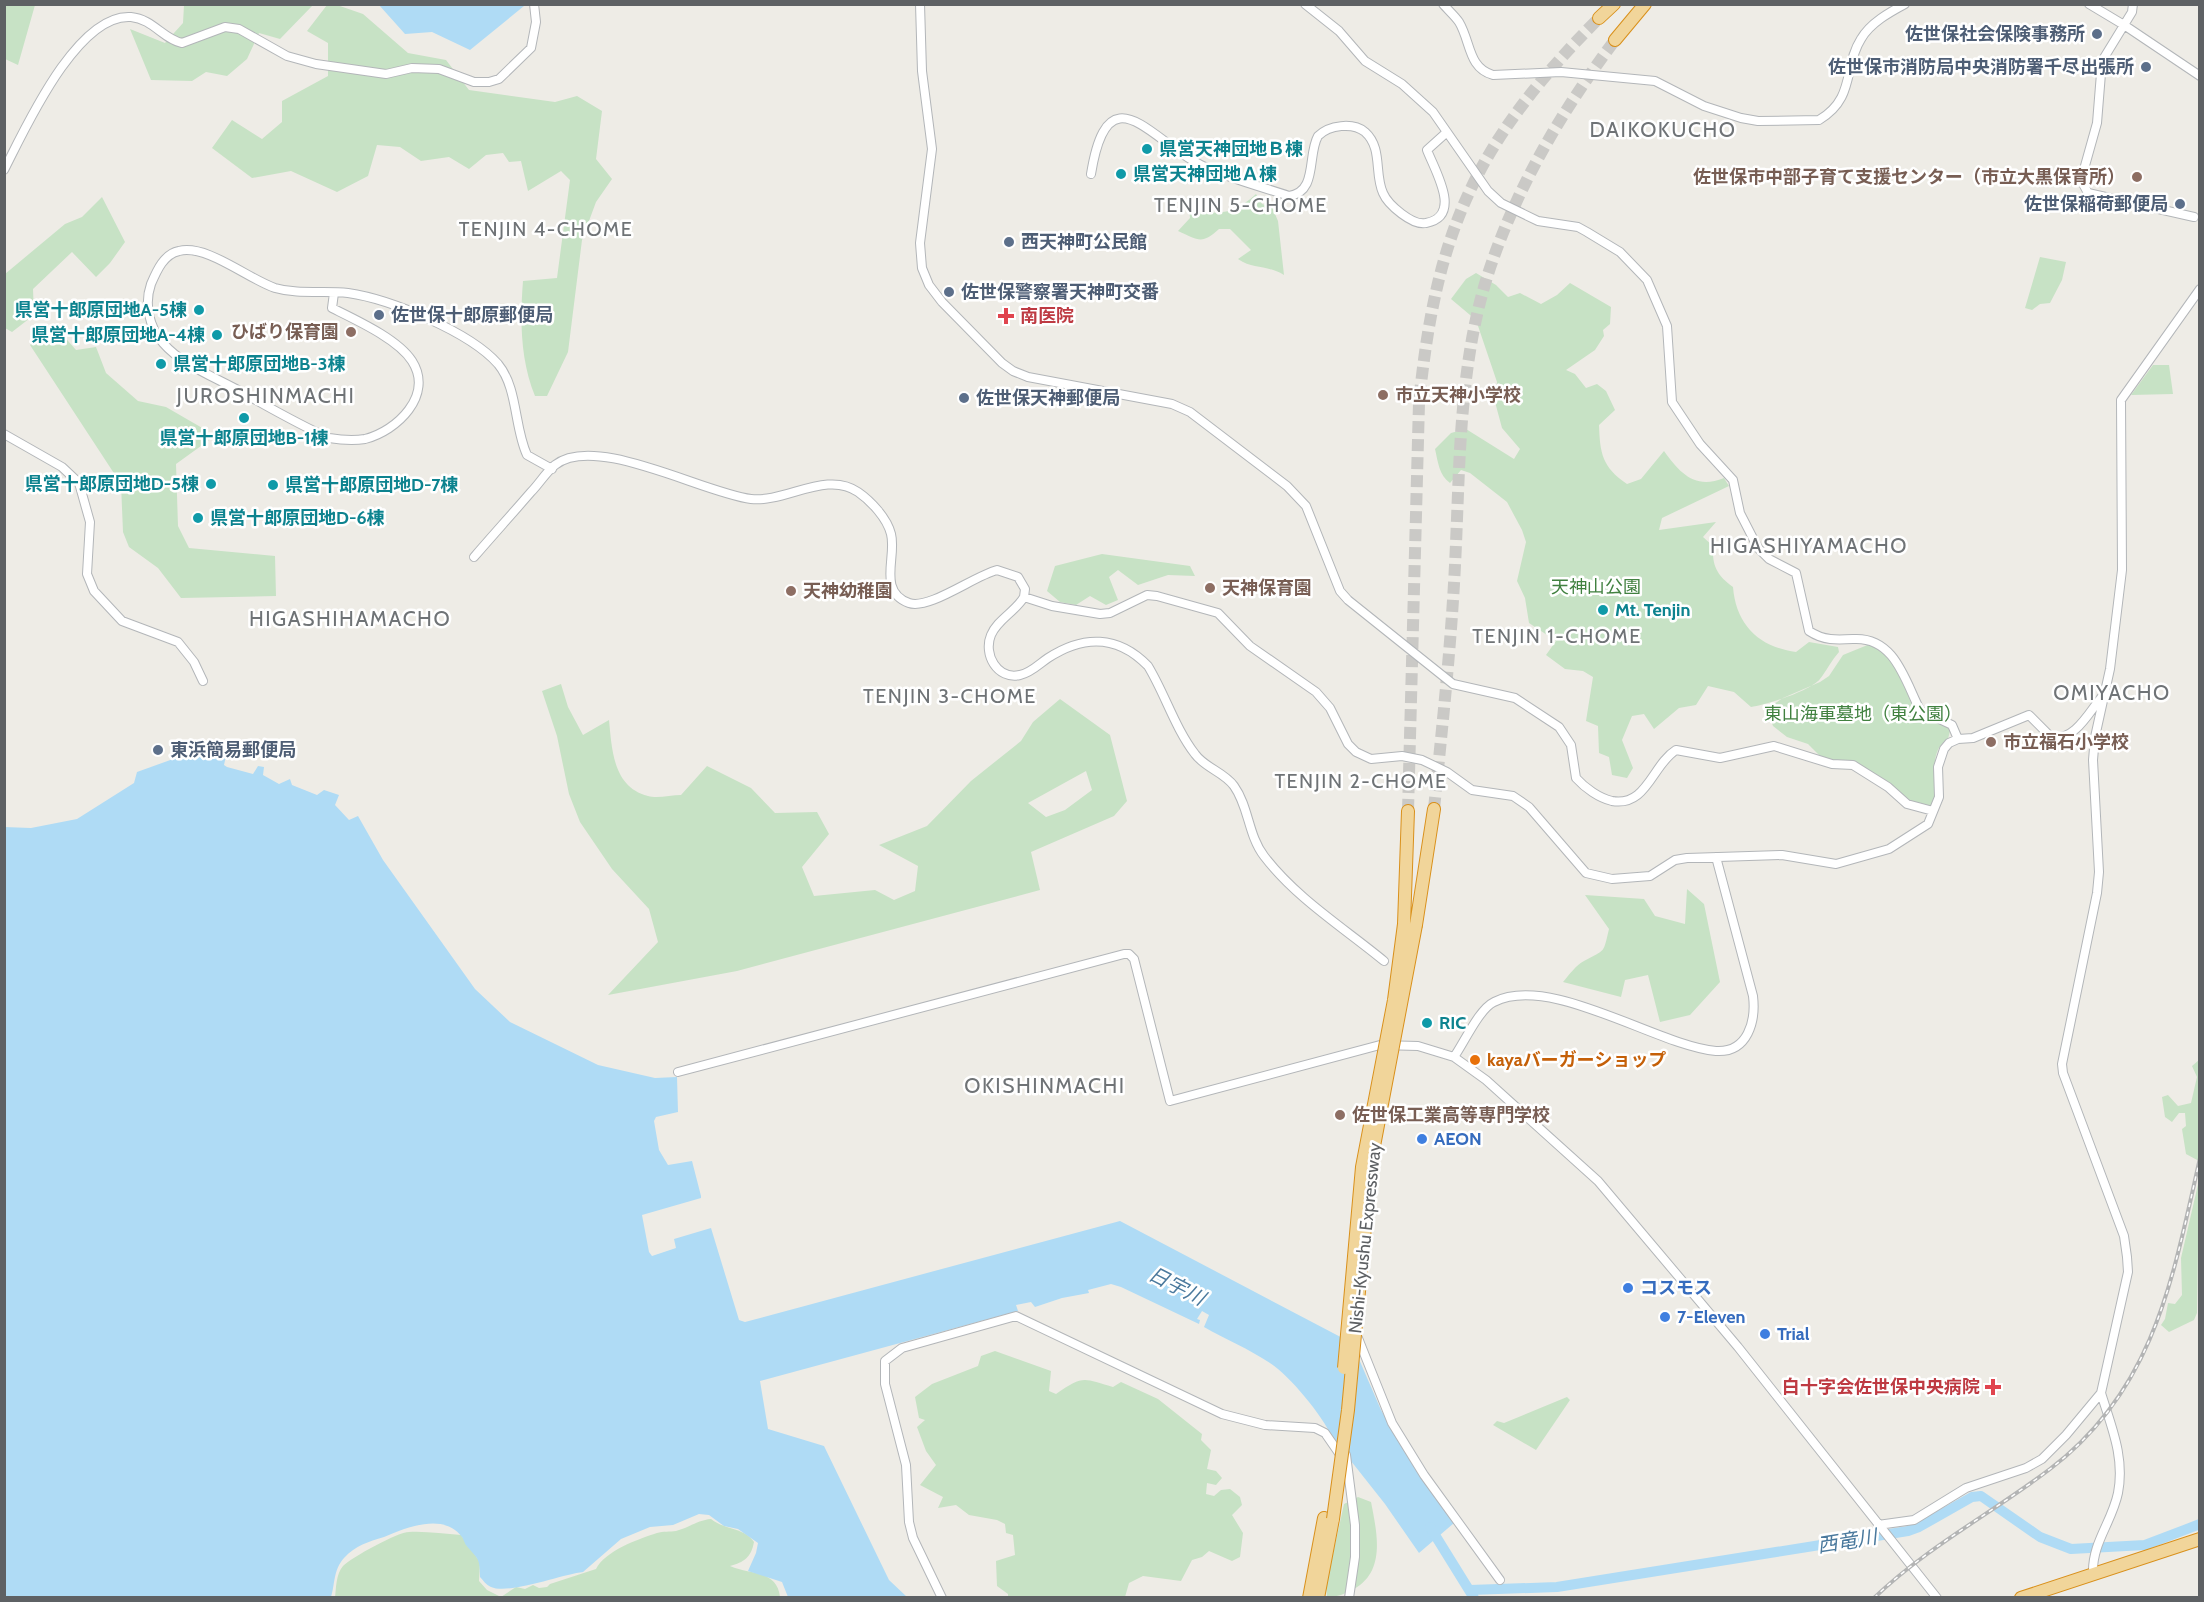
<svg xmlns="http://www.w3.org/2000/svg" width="2204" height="1602" font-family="Cabin,'Noto Sans JP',sans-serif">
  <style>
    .green { fill: #c7e2c5; fill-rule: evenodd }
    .water { fill: #afdbf5 }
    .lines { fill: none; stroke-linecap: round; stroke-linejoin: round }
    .river { stroke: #afdbf5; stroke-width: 10 }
    .highway-tunnel { stroke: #cac9c6; stroke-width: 12; stroke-dasharray: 12 6; stroke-linecap: butt }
    .minor-casing { stroke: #b3b6b9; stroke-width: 10 }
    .highway-casing { stroke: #d9901b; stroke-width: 14 }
    .minor { stroke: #fff; stroke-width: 8 }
    .highway { stroke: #f1d59a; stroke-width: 12 }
    .rail-casing { stroke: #b3b4b4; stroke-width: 4 }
    .rail { stroke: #fff; stroke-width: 1.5; stroke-dasharray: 4.5; stroke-linecap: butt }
    .highway-bridge-casing { stroke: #d9901b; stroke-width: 14; stroke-linecap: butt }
    .highway-bridge { stroke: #f1d59a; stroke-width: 12 }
    .service-dot { fill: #5c6f8a; stroke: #fff; stroke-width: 2 }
    .culture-dot { fill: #0f9aa8; stroke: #fff; stroke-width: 2 }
    .education-dot { fill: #8d6e63; stroke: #fff; stroke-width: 2 }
    .health-dot { fill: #e0444e; stroke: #fff; stroke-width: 2 }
    .food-dot { fill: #e8710a; stroke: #fff; stroke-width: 2 }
    .shop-dot { fill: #3f7fe0; stroke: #fff; stroke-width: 2 }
    .labels { text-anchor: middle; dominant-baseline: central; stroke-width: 5; stroke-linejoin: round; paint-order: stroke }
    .service-label { font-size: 18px; font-weight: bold; fill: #4e5e75; stroke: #fff; text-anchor: start }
    .culture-label { font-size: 18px; font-weight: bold; fill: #0d838f; stroke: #fff; text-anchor: start }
    .education-label { font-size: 18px; font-weight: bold; fill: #785e54; stroke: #fff; text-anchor: start }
    .health-label { font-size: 18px; font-weight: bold; fill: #be3a42; stroke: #fff; text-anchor: start }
    .park-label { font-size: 18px; fill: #418140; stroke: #fff }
    .food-label { font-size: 18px; font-weight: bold; fill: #c56008; stroke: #fff; text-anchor: start }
    .shop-label { font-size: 18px; font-weight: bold; fill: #366cbe; stroke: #fff; text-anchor: start }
    .street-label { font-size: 18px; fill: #5e6164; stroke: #fff }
    .neighbourhood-label { font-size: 20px; letter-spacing: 1.5px; fill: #6f7376; stroke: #fff }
    .water-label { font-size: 20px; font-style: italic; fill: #4a799d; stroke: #fff }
    .quarter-label { font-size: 21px; letter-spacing: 1.5px; fill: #6f7376; stroke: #fff }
  </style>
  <rect width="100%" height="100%" fill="#eeece6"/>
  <path class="green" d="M5,4L35,5L18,65L5,59Z
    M184,5H313L280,39L259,33L247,59L227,76L206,72L192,81L151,80L130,29L165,43L183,23Z
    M327,5H337L363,14L408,53L446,60L469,90L555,102L577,96L602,111L596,159L612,179L596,202L582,240L568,352L547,396H535C520,359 520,319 523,281L557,278L570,180L561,171L528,191L521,161L509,162L503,153L486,155L469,169L449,157L421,161L400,147L377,145L368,176L337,192L291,171L252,178L212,148L232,120L262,139L282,122V101L328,76V43L307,31Z
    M1256,194L1262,204L1272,207L1278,221L1284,275C1265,264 1254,270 1238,259L1251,250L1230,229H1219C1202,245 1198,240 1178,231L1190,218L1189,208C1218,216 1233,215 1256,194Z
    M102,197L125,242L110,263L96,277L72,252L33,289L34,315L12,332L5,328V274L65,224L82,217Z
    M2040,257L2066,262L2062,280L2050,303L2040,304L2032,310L2025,308Z
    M1476,273L1496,285L1508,297L1520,293L1541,304L1557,295L1570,283L1611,307L1610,324L1603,330L1604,336L1595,350L1566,370L1575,374L1586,388L1597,384L1606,391L1615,410L1599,425C1600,453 1602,467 1627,484L1641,479L1664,451C1680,473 1695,490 1724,478L1729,486L1662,518L1659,530L1716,522L1703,537L1713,546C1712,566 1717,575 1733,587C1736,625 1759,647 1796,652L1809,642L1838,647L1839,652C1831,661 1827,670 1820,679C1810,691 1766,705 1751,707L1734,692L1708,686L1696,705L1679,708L1654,729L1644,714L1632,716L1622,740L1633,768L1627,778L1612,775L1609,757L1599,753L1598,726L1586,721L1593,677L1583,671L1565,669L1546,655L1556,641L1529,623L1525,598L1517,581L1526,542L1522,530L1507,502L1470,473L1461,470L1450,483C1439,475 1438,462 1435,449L1451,433L1466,429L1514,459L1520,449L1502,428L1495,402L1497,382L1476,320L1451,299L1466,279Z
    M54,325L76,350L96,347L106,373L138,401L166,407L204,429L212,438L176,464L178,526L189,548L275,556L276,596L181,598L158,568L129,547L123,532L121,484L30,345Z
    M2153,365H2169L2173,394L2131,395Z
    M1102,554L1190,566L1195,576L1168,575L1138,585L1118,570L1109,577L1118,600L1106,605L1090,596L1076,605L1060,602L1047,591L1055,566Z
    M1870,644L1889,657L1929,719L1948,727L1950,731L1948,739C1924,753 1942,788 1931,807L1912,803L1890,784L1820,756L1808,744L1787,737L1773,726L1770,718L1771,706L1783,698L1820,682L1829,676L1843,655Z
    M561,684L568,707L583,735L609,720C612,750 613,787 648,796C657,799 671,795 681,795L707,766L751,788L775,813L817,812L829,834L802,867L814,896L875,890L894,900L915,891L918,866L879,845L927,826L971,781L1021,741L1033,722L1060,699L1110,735L1127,801L1114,816L1031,852L1040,890L737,971L608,995L658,942L649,909L612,869L580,822L569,794L557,736L542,691ZM1086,771L1092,790L1065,810L1046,817L1028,803Z
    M1687,889L1704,904L1720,982L1690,1015L1660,1022L1648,975L1625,980L1621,997L1563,982C1569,975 1576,965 1584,961C1606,949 1603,954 1609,929L1585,895L1644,899L1655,916L1685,924Z
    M2199,1060V1161L2186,1154L2182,1129L2186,1126L2185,1113H2179L2172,1122L2165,1117L2162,1097L2168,1095L2178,1106L2191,1103L2197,1077L2192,1066Z
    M2199,1180L2197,1313L2194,1320L2169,1332L2161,1325L2165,1319L2168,1303L2175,1304L2182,1295L2181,1258Z
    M995,1351L1051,1371L1049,1391L1056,1394C1083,1375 1083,1378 1113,1387L1121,1382L1158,1399L1202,1434L1201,1440L1211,1450L1207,1469L1216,1471L1222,1478L1216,1485L1207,1483L1206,1494L1214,1496L1221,1490L1230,1489L1240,1497L1242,1505L1232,1515L1243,1533L1240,1557L1232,1561L1209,1551L1202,1557L1192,1560L1181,1581L1143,1576L1129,1583L1125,1597H1008V1594L997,1586L996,1561L1015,1555L1013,1535L1006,1533L1005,1524L997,1520L969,1515L956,1505L938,1508L943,1497L920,1485L936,1465L926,1451L917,1427L925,1420L919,1418L915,1397L932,1384L978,1366L981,1356Z
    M1567,1397L1570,1400L1536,1450L1493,1425L1497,1421L1504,1423Z
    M1358,1497L1371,1502C1377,1533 1386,1571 1354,1589C1344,1594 1338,1597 1327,1597L1326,1586L1344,1504Z
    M711,1519C724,1530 744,1527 754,1542C751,1558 744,1562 730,1566C751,1575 777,1570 780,1597L335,1598C336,1588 336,1574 343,1566C352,1557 398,1532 409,1532C426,1531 444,1534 461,1535L480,1562L479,1581L487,1590L501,1597L516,1587L525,1589L533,1585L539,1588L547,1587L550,1584L596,1569C605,1551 638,1539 657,1533C663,1531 670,1532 676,1531C688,1528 698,1520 711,1519Z"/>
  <path class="water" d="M521,5L524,6L470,50L432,32L405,34L379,5Z
    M199,753L226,756L224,765L227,767L253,774L258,766L264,767L263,775L279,784L290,779L292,785L317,795L324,790L339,795L335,805L349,820L358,816L383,860L475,989L510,1022L598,1065L655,1078L677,1077L678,1112L656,1117L654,1121L659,1150L668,1165L692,1161L701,1196V1198L642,1215L649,1252L652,1256L676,1248L674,1239L711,1228L739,1320L745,1322L1120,1221L1352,1343L1381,1410L1402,1446L1454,1523L1419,1553L1385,1504L1332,1437C1322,1415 1290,1376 1270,1363C1249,1349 1225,1339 1204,1327L1209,1315L1202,1311L1197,1319L1200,1320L1199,1324L1121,1287L1111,1284L1088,1290L1089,1293L1062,1298L1035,1307L1031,1302L1016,1305L1018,1311L760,1381L768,1429L824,1446L889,1580L907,1597H788L782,1582L748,1571L756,1553L758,1543L738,1529L724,1526L709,1515L699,1514L673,1525L650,1527L621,1539L583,1572C563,1574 509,1595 491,1587C486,1585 483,1580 480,1577C480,1556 477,1559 466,1545C465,1544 463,1538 462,1537C444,1512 405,1528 384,1537C368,1542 356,1545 344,1558C333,1570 335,1585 331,1597H5L4,827L31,828L77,819L134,783L137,772L187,754Z"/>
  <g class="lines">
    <path class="river" d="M1430,1527L1474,1598
      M1470,1590L1557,1587L1908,1531L1919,1527L1972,1497L1981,1496L2040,1537L2071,1549L2145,1545L2200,1524"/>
    <path class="highway-tunnel" d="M1434,809C1442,728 1451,647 1455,565C1460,468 1458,368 1488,274C1516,188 1561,112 1615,40
      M1408,811L1419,403C1436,230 1476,142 1599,18"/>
    <defs>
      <path id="minor" d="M920,4L922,71L932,149L920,243L922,268L929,285L942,302L1002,363L1013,371L1028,377L1172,404L1190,412L1287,486L1306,506L1340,591L1348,600L1453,684L1515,698L1559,727L1571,745L1576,778C1585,788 1599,798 1612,801C1647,807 1652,765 1676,750L1720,758L1774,746L1832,764L1853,765L1888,787L1907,804L1933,811
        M1305,4L1339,31L1365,61L1402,84L1433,112L1488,191L1501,203L1538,221L1578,227L1587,232L1620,252L1647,280L1667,326L1672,402L1700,444L1733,480L1740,513L1758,548L1769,559L1796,573L1809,631C1824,641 1837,640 1854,639C1895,637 1905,681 1920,710L1952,725L1958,739
        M1443,4C1448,10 1455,16 1459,22C1471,42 1468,68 1493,75L1561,72L1655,81L1704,106L1741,118L1758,121L1819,120C1856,98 1843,67 1861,39C1870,23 1890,12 1905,4
        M2089,4L2124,25L2200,76
        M2133,4L2132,12L2102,61L2097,123L2081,180L2088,193L2194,217
        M4,170C25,129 77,13 131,17C153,19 163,39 182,43L225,27L239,29L287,56L316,64L386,74L412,68L439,69L474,82H489L499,79L531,48L536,22L534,4
        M1091,174C1108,69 1150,140 1201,165C1229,179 1260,186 1289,196C1318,192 1307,155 1318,136C1329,125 1353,122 1365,132C1383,148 1374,174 1383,193C1388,205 1413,226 1426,223C1463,216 1435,171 1427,150L1447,132
        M334,293L332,308C356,320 398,339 412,361C434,395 397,431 365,439C353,441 341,440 329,438C297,424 267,406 236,389C212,376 181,364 163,343C149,327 144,304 151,284C157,270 164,254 179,251C207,244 248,279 275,288C299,295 324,290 348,293C390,299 470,332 498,364C518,388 514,427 527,455L552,469
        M4,434L62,467L79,483L90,522L87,574L94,591L122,621L178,642L194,662L203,681
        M474,557C493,535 512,514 531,492C539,484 546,472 555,465C595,433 703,493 751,499C785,503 827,470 858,492C871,501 887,518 891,534C897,557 877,591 909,603C929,610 974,576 997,570L1018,577L1025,589L1024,597C1016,611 997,620 991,635C983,654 997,680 1020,675C1031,673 1039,664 1048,658C1083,635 1118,635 1148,666C1165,694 1175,728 1195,754C1205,768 1224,772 1234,786C1249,807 1248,835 1264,856C1296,898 1344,928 1384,961
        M1024,597L1052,606L1100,614L1110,613L1147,595L1157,596L1218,613L1250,646L1316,692L1330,708L1348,744L1356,752L1371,759L1402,756L1422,760L1447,772L1472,790L1513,796L1529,807L1586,873L1612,879L1650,876L1675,860L1687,858L1782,855L1836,864L1889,849L1928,824L1939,797L1938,767L1944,749L1949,743L1958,739L1973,738L2029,715L2051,737C2077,742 2091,707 2106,692
        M1454,1057C1464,1043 1479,1009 1494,1002C1550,973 1658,1046 1716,1051C1748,1053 1756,1021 1753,996L1716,857
        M678,1072L1124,954H1129L1134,959L1170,1101L1380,1045L1418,1046L1454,1057L1486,1080L1598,1181L1738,1347L1937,1598
        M1358,1338L1392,1423L1424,1475L1500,1580
        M1346,1455L1355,1525V1557L1349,1598
        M1878,1525L1914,1520L1966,1488L2026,1468L2042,1459L2066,1435L2101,1393L2128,1272L2127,1257L2124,1236L2063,1073L2062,1064L2097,893L2099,872L2093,760L2095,737L2110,669L2122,570L2121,400L2200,289
        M2093,1573C2092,1543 2112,1522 2118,1493C2125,1457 2111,1426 2101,1393
        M942,1598L913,1538L909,1522L906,1465L885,1384V1361L902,1348L1016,1316L1222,1414L1265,1425L1315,1428L1325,1433L1343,1459"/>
      <path id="highway" d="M1599,18L1614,4
        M1615,40L1645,4
        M1404,924L1408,811
        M1416,925L1434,809
        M1309,1598L1324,1518
        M1318,1598L1333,1519
        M2021,1598L2200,1539"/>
    </defs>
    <use href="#minor" class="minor-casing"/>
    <use href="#highway" class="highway-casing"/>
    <use href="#minor" class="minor"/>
    <use href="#highway" class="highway"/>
    <defs>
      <path id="rail" d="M2200,925V991
        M1874,1598C1927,1547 1992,1513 2050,1469C2155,1389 2173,1277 2200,1158"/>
    </defs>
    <use href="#rail" class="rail-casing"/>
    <use href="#rail" class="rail"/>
    <defs>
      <path id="highway-bridge" d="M1344,1368L1362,1167L1394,1000L1404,924
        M1333,1519L1348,1410L1371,1162L1416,925"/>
    </defs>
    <use href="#highway-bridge" class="highway-bridge-casing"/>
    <use href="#highway-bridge" class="highway-bridge"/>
  </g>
  <g class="service-dot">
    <circle cx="2097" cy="34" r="6"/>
    <circle cx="2146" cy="67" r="6"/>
    <circle cx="2180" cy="204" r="6"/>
    <circle cx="1009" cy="242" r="6"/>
    <circle cx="949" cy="292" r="6"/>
    <circle cx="379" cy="315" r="6"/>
    <circle cx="964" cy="398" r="6"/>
    <circle cx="158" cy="750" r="6"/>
  </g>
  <g class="culture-dot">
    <circle cx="1147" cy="149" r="6"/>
    <circle cx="1121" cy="174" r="6"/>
    <circle cx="199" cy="310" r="6"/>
    <circle cx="217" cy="335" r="6"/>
    <circle cx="161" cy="364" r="6"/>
    <circle cx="244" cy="418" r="6"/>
    <circle cx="211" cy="484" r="6"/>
    <circle cx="273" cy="485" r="6"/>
    <circle cx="198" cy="518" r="6"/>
    <circle cx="1603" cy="610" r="6"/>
    <circle cx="1427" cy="1023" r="6"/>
  </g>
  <g class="education-dot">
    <circle cx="2137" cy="177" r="6"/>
    <circle cx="351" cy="332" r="6"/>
    <circle cx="1383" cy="395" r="6"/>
    <circle cx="1210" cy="588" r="6"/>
    <circle cx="791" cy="591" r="6"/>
    <circle cx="1991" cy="742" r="6"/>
    <circle cx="1340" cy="1115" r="6"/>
  </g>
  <g class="health-dot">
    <path d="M1003 307h6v6h6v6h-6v6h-6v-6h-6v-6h6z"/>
    <path d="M1990 1378h6v6h6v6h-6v6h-6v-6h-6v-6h6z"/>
  </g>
  <circle class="food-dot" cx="1475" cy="1060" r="6"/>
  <g class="shop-dot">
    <circle cx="1422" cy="1139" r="6"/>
    <circle cx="1628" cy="1288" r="6"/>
    <circle cx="1665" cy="1317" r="6"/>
    <circle cx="1765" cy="1334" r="6"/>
  </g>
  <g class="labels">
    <g class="service-label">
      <text x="2085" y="34" text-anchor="end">佐世保社会保険事務所</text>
      <text x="2134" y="67" text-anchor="end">佐世保市消防局中央消防署千尽出張所</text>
      <text x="2168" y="204" text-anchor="end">佐世保稲荷郵便局</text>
      <text x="1021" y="242">西天神町公民館</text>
      <text x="961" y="292">佐世保警察署天神町交番</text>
      <text x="391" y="315">佐世保十郎原郵便局</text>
      <text x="976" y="398">佐世保天神郵便局</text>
      <text x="170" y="750">東浜簡易郵便局</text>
    </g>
    <g class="culture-label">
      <text x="1159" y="149">県営天神団地Ｂ棟</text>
      <text x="1133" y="174">県営天神団地Ａ棟</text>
      <text x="187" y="310" text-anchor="end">県営十郎原団地A-5棟</text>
      <text x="205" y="335" text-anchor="end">県営十郎原団地A-4棟</text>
      <text x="173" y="364">県営十郎原団地B-3棟</text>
      <text x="244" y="438" text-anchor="middle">県営十郎原団地B-1棟</text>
      <text x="199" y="484" text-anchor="end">県営十郎原団地D-5棟</text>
      <text x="285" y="485">県営十郎原団地D-7棟</text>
      <text x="210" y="518">県営十郎原団地D-6棟</text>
      <text x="1615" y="610">Mt. Tenjin</text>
      <text x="1439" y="1023">RIC</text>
    </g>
    <g class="education-label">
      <text x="2125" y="177" text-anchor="end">佐世保市中部子育て支援センター（市立大黒保育所）</text>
      <text x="339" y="332" text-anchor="end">ひばり保育園</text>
      <text x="1395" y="395">市立天神小学校</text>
      <text x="1222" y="588">天神保育園</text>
      <text x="803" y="591">天神幼稚園</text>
      <text x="2003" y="742">市立福石小学校</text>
      <text x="1352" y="1115">佐世保工業高等専門学校</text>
    </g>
    <g class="health-label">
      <text x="1020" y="316">南医院</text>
      <text x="1980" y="1387" text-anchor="end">白十字会佐世保中央病院</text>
    </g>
    <g class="park-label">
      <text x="1596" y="587">天神山公園</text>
      <text x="1863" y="714">東山海軍墓地（東公園）</text>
    </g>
    <g class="food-label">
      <text x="1487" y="1060">kayaバーガーショップ</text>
    </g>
    <g class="shop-label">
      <text x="1434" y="1139">AEON</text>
      <text x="1640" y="1288">コスモス</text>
      <text x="1677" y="1317">7-Eleven</text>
      <text x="1777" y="1334">Trial</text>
    </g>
    <g class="street-label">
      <text transform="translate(1365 1238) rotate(-84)">Nishi-Kyushu Expressway</text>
    </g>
    <g class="neighbourhood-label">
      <text x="1241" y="205">TENJIN 5-CHOME</text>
      <text x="546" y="229">TENJIN 4-CHOME</text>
      <text x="1557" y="636">TENJIN 1-CHOME</text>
      <text x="950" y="696">TENJIN 3-CHOME</text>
      <text x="1361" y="781">TENJIN 2-CHOME</text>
    </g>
    <g class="water-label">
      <text transform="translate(1177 1286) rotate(27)">日宇川</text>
      <text transform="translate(1847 1541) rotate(-9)">西竜川</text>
    </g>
    <g class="quarter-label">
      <text x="1663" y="129">DAIKOKUCHO</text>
      <text x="266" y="395">JUROSHINMACHI</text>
      <text x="1809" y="545">HIGASHIYAMACHO</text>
      <text x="350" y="618">HIGASHIHAMACHO</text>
      <text x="2112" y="692">OMIYACHO</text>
      <text x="1045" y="1085">OKISHINMACHI</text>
    </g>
  </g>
  <rect width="2204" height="1602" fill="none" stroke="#5e6164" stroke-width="12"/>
</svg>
